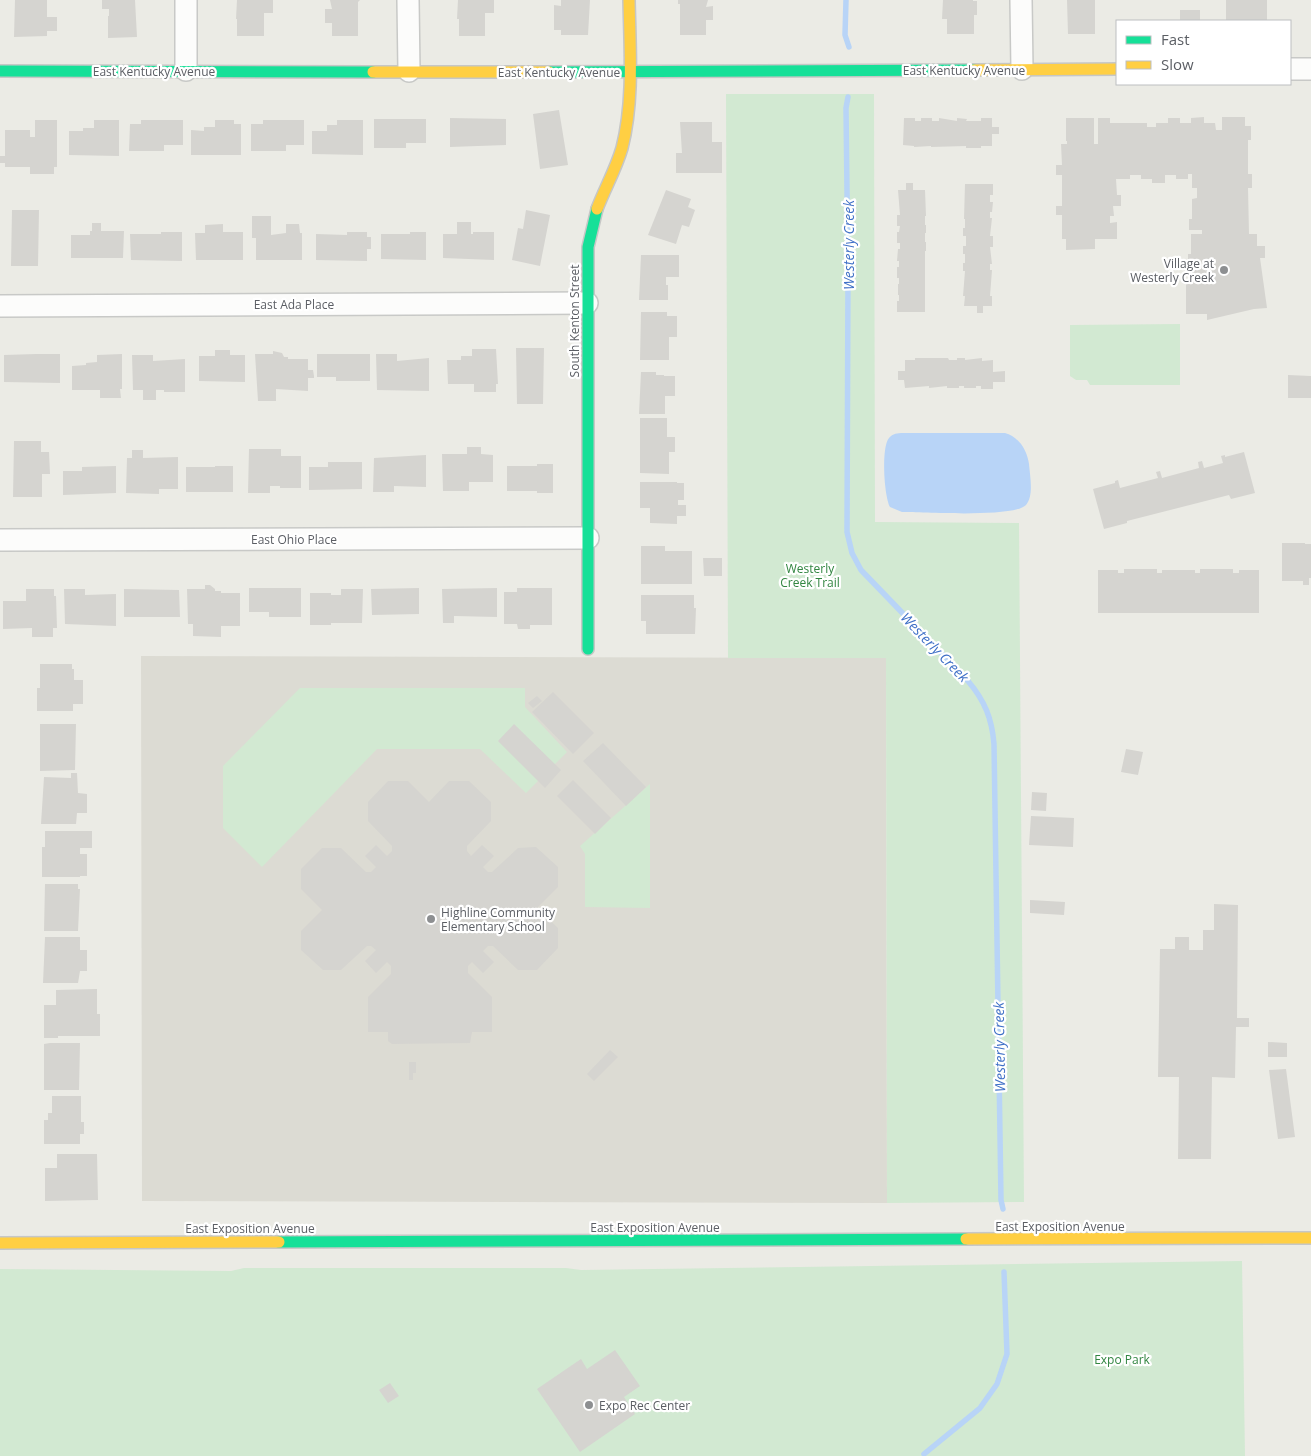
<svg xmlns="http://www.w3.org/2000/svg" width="1311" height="1456" font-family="'Open Sans',sans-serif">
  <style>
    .education { fill: #dcdbd3 }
    .green { fill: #d2e9d2 }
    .water { fill: #b8d4f7 }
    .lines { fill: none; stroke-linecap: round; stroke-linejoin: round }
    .stream { stroke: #b8d4f7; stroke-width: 5.5 }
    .building { fill: #d5d4d0 }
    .street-casing { stroke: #c8c9c7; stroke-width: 24 }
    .fast-casing { stroke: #c6c7c6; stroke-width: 14 }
    .slow-casing { stroke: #c6c7c6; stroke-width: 14 }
    .street { stroke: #fcfcfb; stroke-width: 21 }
    .fast { stroke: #16e098; stroke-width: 11 }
    .slow { stroke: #ffcf43; stroke-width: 11 }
    .poi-dot { fill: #8d8f91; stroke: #fff; stroke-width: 2 }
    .labels { text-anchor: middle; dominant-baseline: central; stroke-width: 4.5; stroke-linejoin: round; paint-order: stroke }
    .street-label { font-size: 12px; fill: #5b5e64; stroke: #fff }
    .poi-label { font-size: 12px; fill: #5b5e64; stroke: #fff; text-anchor: start }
    .park-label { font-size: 12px; fill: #318540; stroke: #fff }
    .water-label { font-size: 14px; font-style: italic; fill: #3f70c7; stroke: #fff }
  </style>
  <rect width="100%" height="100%" fill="#ebebe5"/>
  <path class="education" d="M141,656L886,658L887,1203L142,1201Z"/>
  <path class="green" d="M726,94H874L875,522L1019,523L1024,1202L887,1203L886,658H728Z
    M1180,324V385H1090L1087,380H1076L1070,376V325Z
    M300,688H525V707L567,752L526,793L480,749H377L262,867L223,828V766Z
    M650,784V908L585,907V854L580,846Z
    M1242,1261L1245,1456H0V1269L231,1271L244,1268H566L581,1270Z"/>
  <path class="water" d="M1005,433C1019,437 1027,450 1029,464C1030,476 1034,496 1026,505C1014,518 923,512 902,512L890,507C884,496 881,447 889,438C894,432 901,433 908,433Z"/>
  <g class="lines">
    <path class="stream" d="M846,0L845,35L849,47
      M848,97L846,108L848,274L847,532L852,553L861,570L968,681C985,701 992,719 994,744L1001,1200L1003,1209
      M924,1454L980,1408L997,1384L1007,1354L1004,1272"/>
  </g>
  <path class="building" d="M15,0H47V17H57V31H47V36L14,37Z
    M102,0H135L137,37L108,38V16H109V9H102Z
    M237,0H273V13H264V36H237V19H236Z
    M330,0H360L358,2V36H332V23H325V9H332Z
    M458,0H494V13H485V36H459V19H457Z
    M561,0H590L588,35H561V30H554V5L561,6Z
    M678,0H708L706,7L713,6V20H706V35H680V4H678Z
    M943,0H973V1H977V15H974V34H947V19H942Z
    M1067,0H1095V34H1068Z
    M1226,0H1267V21H1226Z
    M1180,10H1200V21H1180Z
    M559,110L568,165L540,169L533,114Z
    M1204,117V123H1215L1216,130H1222V117H1245V126H1251V140H1248V174H1252V188H1248L1249,234H1257V246H1265V258H1260L1267,308L1254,309L1207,320V314H1186V281H1188V254H1191V234H1202V230H1189V219H1192V199L1197,198V188H1192V174H1188V179H1176V175H1165V183H1152V179H1141V175H1130V179H1116L1117,195H1121V206H1113L1114,216H1110V223L1117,222V239H1095V249L1066,250V239H1062V215H1056V206H1062V175H1056V165H1062L1061,144H1067V141H1066V118H1094V144H1098V118H1110V123H1147V127H1156V123H1168V118H1180V123H1191V118Z
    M450,118L506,119V145L450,147Z
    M904,118H915V121H921V118H932V121H939V118L957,121V118L967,119L966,121H981V118H992V127H999V134H992V146H981V148H966V146L931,147V146L914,147V146L903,145Z
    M374,119H426V143H406V148H374Z
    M35,120H57V167H54V174H30V167H5V163H0V156H5V130H30V137H35Z
    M94,120H119V156L69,155V131H83V128H94Z
    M141,120H183V145H164V151H129L130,124H141Z
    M215,120H234V124H241V155H191V130L204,131V127H215Z
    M263,120H304V145H286V151H251V124H263Z
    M337,120H363V155L312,154V131H327V125H337Z
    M680,122H712V142H722V173H676V153H682Z
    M906,183H913V190H925L926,216H925V225H926V233H925V242H926V251H925V312H897V301H899V295H898V284H899V278H897V267H899V261H897L898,249H900V243H897V232H899L900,226H897V215H900L898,190H906Z
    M965,184H993V195H990V202H993L992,212H990V218H992L990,236H993V247H990L992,264H990V270H992L990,296H992V306H983V313H977V306H964L965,296H963L965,271H963V263H965V254H963V246H966V236H963V228H965V219H964Z
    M666,190L691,199L688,207L695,210L689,227L682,225L676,244L648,235Z
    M12,210H39L38,266H11Z
    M526,210L550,215L540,266L512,260L518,228L523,229Z
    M252,216H271V235L286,233V224H299L300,233H302V260H256V238H252Z
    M457,222H471V234H473V232H494V260L443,258V234H457Z
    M92,223H101V231H124L123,258H71V235H90V231H92Z
    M223,224V232H243V260H196L195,233H205V225Z
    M161,232H182V261L131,260L130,234H161Z
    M347,232H367V237H371V249H367V261L316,260V234L347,235Z
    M410,232H426V260L381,259V234H410Z
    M641,255H679V277H666V285H668V300H639Z
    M641,312H667V316H677V337H669V360H640Z
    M516,348H544L543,404H517Z
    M472,349H496L498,384H496V392H474V384H448L447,360H461V356H472Z
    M215,350H230V355H245V382L199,381V356H215Z
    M273,351L282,353L284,357H288V359H308V370H313L314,376V378H308V391L276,389V401H258L255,354H273Z
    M36,354H60V383L4,382V355Z
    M122,354V389H120L121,398H100V390H72V366L86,365V363L97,362V355Z
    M317,354H370V381H336V377H317Z
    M376,354H397V361L429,358V391L377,390Z
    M132,355H153V361L185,359V392H164V390H156V400H143V390H133Z
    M915,358H948L949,360H957V358H965V360L982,358V361L993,360V372L1005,371V382H993V389H981V386H976V388H964V386H959V388H947V386L929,388V386L905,388L904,380H898V371H905V360H915Z
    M641,372H656V375H664V376H675V396H665V414H639Z
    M1288,375L1311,376V398H1288Z
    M640,418H667V437H675V452H669V474L640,473Z
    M14,441H41V452H49L50,474H42V497H13Z
    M467,447H481V454L493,455V482H469V491H443L442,454H467Z
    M249,449H281V456H301V488H280V486H270V493H248Z
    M132,450H143V458L178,457V489H159V494L126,493L127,458H132Z
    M1244,452L1255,493L1231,499L1229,495L1127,521V523L1104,529L1093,489L1115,483V481L1118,480L1120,488L1158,478L1156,472L1160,471L1162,478L1199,468L1198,462L1202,461L1204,468L1223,463L1221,456L1225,455V457Z
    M426,455V487L394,486V492H373L374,458Z
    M328,462H362V489L309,490V467H328Z
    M537,464H553V493H537V491H507V466H537Z
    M116,466V493L63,495V471H82V467Z
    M215,466H233V492H186V467H215Z
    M640,482H677V483H684V500H678V505H686V516H677V524L650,523V508H640Z
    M1282,543H1305V544H1311V578H1309V585H1303V581H1282Z
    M641,546H665V551H692V584H641Z
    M703,558H722V576H704Z
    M1124,569H1157V573H1162V570H1195V573H1200V569H1233V573H1239V570H1259V613H1098V570H1118V573H1124Z
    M205,585H210L215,589V591H221V593H240V626H221V637L193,636V624H188L187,589H205Z
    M249,588H301V617H269V612H249Z
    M419,588V614L372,615L371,589Z
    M497,588V617L454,616V623H443L442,589Z
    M517,588H552V625H530V629H518L517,624H504V592H517Z
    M26,589H54V596H56L57,628H53V637H32V628L3,629V601H26Z
    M64,589H85V595L116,594V626L65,624Z
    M124,589L179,590L180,617H124Z
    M341,589H363L362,623H331V625H310V593H331V595H341Z
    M641,595H694V608H696L695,634H646V621H641Z
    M40,664H72V669H74V680H83V704H73V711H37V688H40Z
    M553,692L594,733L573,754L532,712Z
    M537,696L542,701L533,708L528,703Z
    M40,724H76L75,770L40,771Z
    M514,724L561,770L545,788L498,741Z
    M603,743L646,787L626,806L583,761Z
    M1126,749L1143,752L1138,775L1121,772Z
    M71,773H77L78,793L87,794V813H77L76,824H41L44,777L71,778Z
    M573,780L611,818L595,834L557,796Z
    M388,781H408L429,802L449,781H469L491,802V821L467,846V851L471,856L482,845L494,856L483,867L488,872H492L518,848L536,847L558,867V887L537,908L558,928V948L537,970H518L493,946H488L483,951L494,962L483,973L472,962L468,966V973L492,997V1032H472L470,1043L392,1044L388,1041V1032H368V997L391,974V966L387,962L376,973L365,961L376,950L371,946H367L341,970H323L301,950V931L322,910L301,889V869L322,848H341L366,872H371L376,867L365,856L376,845L387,856L392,851V846L368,821V802Z
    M1032,792L1047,793L1046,811L1031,810Z
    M1031,816L1074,818L1073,847L1029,845Z
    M45,831H92V848H80V854H87V876H80V877H42V847H45Z
    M45,884H78V889H80L78,931H44Z
    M1030,900L1065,902L1064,915L1030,913Z
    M1214,904L1238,905L1237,1018H1249V1027H1236L1235,1078L1212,1077L1211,1159H1178L1179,1077H1158L1160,949H1175V937H1189V950H1203V930H1214Z
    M45,937H80V950H87V971H80L78,983H43Z
    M97,989V1014H100V1036H58V1038H44V1005H56V990Z
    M1268,1042L1287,1043V1057H1268Z
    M50,1043H80L79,1090H44V1044Z
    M610,1050L618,1057L594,1081L587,1074Z
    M409,1062H416V1073H413V1080H409Z
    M1286,1069L1295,1137L1278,1139L1269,1070Z
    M52,1096H81V1122H84V1134H80V1144H44V1120H48V1113H52Z
    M57,1154H97L98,1200L45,1201V1168H57Z
    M615,1350L640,1386L624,1397L635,1414L580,1452L537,1389L581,1359L587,1369Z
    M390,1383L399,1396L388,1403L379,1390Z"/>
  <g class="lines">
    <defs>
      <path id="street" d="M186,0V70
        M408,0L409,71
        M1021,0L1022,69
        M1290,69H1311
        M0,306L587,303
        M0,540L588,538"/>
      <path id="fast" d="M0,71L373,72
        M549,72L974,70
        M588,649V247L597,209
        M279,1242L966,1239"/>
      <path id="slow" d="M974,70L1117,69
        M373,72H549
        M597,209C605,188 616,169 622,148C634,101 630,49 629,0
        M966,1239L1311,1238
        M0,1243L279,1242"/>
    </defs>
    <use href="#street" class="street-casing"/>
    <use href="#fast" class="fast-casing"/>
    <use href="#slow" class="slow-casing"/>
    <use href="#street" class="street"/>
    <use href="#fast" class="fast"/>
    <use href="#slow" class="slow"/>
  </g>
  <g class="poi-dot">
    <circle cx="1224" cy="270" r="5"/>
    <circle cx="431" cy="919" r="5"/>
    <circle cx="589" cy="1405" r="5"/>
  </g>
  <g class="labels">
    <g class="street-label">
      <text x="964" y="70">East Kentucky Avenue</text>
      <text x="154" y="71">East Kentucky Avenue</text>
      <text x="559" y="72">East Kentucky Avenue</text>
      <text x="294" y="304">East Ada Place</text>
      <text transform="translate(574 321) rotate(-90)">South Kenton Street</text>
      <text x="294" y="539">East Ohio Place</text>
      <text x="1060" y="1226">East Exposition Avenue</text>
      <text x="655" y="1227">East Exposition Avenue</text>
      <text x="250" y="1228">East Exposition Avenue</text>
    </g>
    <g class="poi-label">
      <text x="1214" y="263" text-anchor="end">Village at<tspan x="1214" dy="14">Westerly Creek</tspan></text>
      <text x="441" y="912">Highline Community<tspan x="441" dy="14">Elementary School</tspan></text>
      <text x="599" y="1405">Expo Rec Center</text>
    </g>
    <g class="park-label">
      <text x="810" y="568">Westerly<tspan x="810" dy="14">Creek Trail</tspan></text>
      <text x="1122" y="1359">Expo Park</text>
    </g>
    <g class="water-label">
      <text transform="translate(848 245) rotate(-90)">Westerly Creek</text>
      <text transform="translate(935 647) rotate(46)">Westerly Creek</text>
      <text transform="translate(999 1047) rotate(-91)">Westerly Creek</text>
    </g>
  </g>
  <rect x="1116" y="20" width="175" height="65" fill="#ffffff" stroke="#bdbfc1"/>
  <rect x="1126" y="36" width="25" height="8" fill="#16e098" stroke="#bdbfc1"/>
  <text x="1161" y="45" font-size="15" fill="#5b5e64">Fast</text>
  <rect x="1126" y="61" width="25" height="8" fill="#ffcf43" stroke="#bdbfc1"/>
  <text x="1161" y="70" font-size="15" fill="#5b5e64">Slow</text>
</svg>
